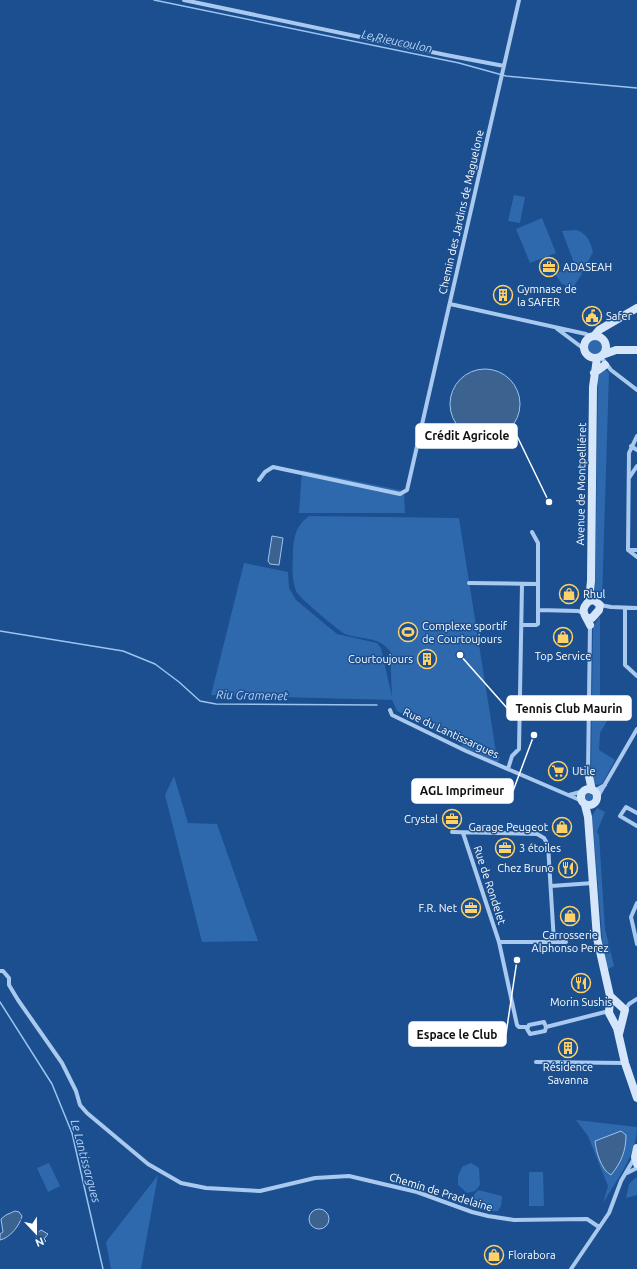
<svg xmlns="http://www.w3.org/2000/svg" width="637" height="1269" font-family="Ubuntu,sans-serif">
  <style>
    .green { fill: #2e69ad }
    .water { fill: #3c6290; stroke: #9cc4f0 }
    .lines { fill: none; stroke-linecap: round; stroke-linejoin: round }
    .stream { stroke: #9cc4f0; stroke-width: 1.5 }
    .street { stroke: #a9c9ee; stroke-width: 4 }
    .secondary { stroke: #d6e6fa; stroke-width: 8 }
    .labels { text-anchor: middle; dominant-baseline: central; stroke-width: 3; stroke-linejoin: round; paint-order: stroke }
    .street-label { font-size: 11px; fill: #fff; stroke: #1b4f8f }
    .poi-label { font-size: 11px; fill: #fff; stroke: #1b4f8f; text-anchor: start }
    .water-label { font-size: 12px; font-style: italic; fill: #b5d3f5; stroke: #1b4f8f }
    .leader { fill: none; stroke: #fff; stroke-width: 1.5 }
    .callout-dot { fill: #fff; stroke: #1b4f8f; stroke-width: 1.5 }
    .callout { fill: #fff; stroke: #fff; stroke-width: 1.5 }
    .callout-label { font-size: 12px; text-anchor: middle; font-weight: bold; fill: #111 }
  </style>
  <rect width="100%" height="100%" fill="#1b4f8f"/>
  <path class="green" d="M514,195L525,197L520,223L508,221Z
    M542,218L556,253L530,263L516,229Z
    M576,230C587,233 590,241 593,252L582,273L574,263L562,231Z
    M575,265L582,274L572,289L561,283L555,274Z
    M587 347a8 8 0 1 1 16 0a8 8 0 1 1-16 0Z
    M605,369L609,373L602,599H600L595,593L598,379L600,371Z
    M302,470L404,491L405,513H299Z
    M309,516L459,518L496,752L466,739L460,742L397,711L392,700L211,695L244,563L288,572L289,588L296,600L337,634L377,643L381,648L392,697L390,651C378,636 362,640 345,634C341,633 299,597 297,593C292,582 292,568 293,556C293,540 295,526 309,516Z
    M600,616V704L612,712L600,733L599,750L615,760L602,784L597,785L593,783L591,773L593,627Z
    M465,742L500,757L498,763L462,747L461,745Z
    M174,776L188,823L217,824L258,941L202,942L165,795Z
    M584 797a5 5 0 1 1 10 0a5 5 0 1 1-10 0Z
    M597,808L605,812L597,832L599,835L605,929L614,966L608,969L603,946L592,816Z
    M576,1120L637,1127C637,1154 617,1180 603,1203L608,1186L588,1136Z
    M49,1163L60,1186L48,1192L37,1168Z
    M471,1163L479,1168L480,1185L475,1191L467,1193L458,1185V1176L462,1167Z
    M529,1172H543L544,1206H529Z
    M158,1175L141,1269H111L106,1242Z
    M635,1178H637V1195L626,1198L629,1184Z
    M478,1190L502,1196L501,1206L498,1211H487L472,1203L473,1196Z"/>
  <path class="water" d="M450 404a35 35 0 1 1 70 0a35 35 0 1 1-70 0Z
    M272,536L283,538L279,565L270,564L268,561Z
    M621,1131L626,1135C626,1151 621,1163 611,1175C601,1170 596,1151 595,1141Z
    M309 1219a10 10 0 1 1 20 0a10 10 0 1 1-20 0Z
    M15,1211L19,1212L22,1216C20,1225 10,1238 0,1240V1234L3,1232L1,1219L6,1215Z
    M41,1230L48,1234L44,1239L46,1241L42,1244L35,1235Z"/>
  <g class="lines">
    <path class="stream" d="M154,0L459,63L506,76L637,88
      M0,631L123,651L155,664L179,682L200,701L216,704L377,705
      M0,1002L52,1084L72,1133L103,1269"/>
    <path class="street" d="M184,0L446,55L504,66
      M450,304L586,334L591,337
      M556,328L584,349
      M601,357L611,370L637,390
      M637,436L629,453L628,550L637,557
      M631,446L637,450
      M629,478L637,466
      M259,480L265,472L273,467L400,494L407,490L519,0
      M532,532L538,543V584
      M628,550H637
      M469,583L538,584V624L536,625H521
      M600,605L611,607L637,608
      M625,608V665L637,676
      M538,610L578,611L583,613
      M390,710L392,715L466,751L582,801
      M508,769L512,756L519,749L522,584
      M588,772L590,625
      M594,791L605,785
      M569,795L584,791
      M597,798L637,729
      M637,813L626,807L620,816L637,826
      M452,832L537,834L544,838L548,845L554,942
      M463,833L499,942L517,1025L519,1027H528
      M551,886L593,883
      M637,903L631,917L637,944
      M499,942H566
      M0,971H3L9,978V985L18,1000L62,1063L76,1091L80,1105L87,1113L148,1164L181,1183L206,1188L260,1191L315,1178L349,1176L417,1192L472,1212L488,1216L514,1220L587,1219L599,1227
      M625,1010L629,1004L637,999
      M546,1027L545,1031L530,1034L527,1029L529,1025L544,1022L546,1027L609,1011
      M536,1062L625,1063
      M625,1174L637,1168
      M571,1269L609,1213L621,1181L635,1157"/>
    <path class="secondary" d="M584 347a11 11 0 1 1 22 0a11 11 0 1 1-22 0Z
      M594,336L599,330L637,308
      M605,354L616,350H637
      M594,373L605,365
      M589,601L591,581L593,387L597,358
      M587,618H592L599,610L600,605L594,600L589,601C579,611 585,614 590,625
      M588,772L592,790
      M581 797a8 8 0 1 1 16 0a8 8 0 1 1-16 0Z
      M585,805L588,817L597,938L610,996L609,1013L617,1028L625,1063L637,1098
      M610,996L625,1010L619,1034
      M637,1148L635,1157L637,1164"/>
  </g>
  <defs>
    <symbol id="office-ring" viewBox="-11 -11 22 22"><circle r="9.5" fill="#1b4f8f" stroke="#ffd166" stroke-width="1.5"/><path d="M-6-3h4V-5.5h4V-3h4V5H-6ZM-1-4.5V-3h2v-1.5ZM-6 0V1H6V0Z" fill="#ffd166"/></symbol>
    <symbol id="building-ring" viewBox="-11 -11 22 22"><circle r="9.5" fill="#1b4f8f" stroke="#ffd166" stroke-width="1.5"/><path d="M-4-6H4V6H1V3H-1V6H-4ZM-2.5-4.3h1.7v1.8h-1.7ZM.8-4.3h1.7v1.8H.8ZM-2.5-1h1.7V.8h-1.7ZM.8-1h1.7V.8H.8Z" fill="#ffd166"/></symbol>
    <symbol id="civic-ring" viewBox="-11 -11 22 22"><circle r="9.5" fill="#1b4f8f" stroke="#ffd166" stroke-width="1.5"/><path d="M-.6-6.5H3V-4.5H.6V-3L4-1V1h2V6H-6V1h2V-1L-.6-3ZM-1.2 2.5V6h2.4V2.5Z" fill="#ffd166"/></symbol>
    <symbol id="shop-ring" viewBox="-11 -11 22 22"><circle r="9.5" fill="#1b4f8f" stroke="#ffd166" stroke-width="1.5"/><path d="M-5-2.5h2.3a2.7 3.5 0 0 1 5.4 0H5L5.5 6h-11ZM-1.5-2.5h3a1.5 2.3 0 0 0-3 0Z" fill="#ffd166"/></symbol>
    <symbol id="stadium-ring" viewBox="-11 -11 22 22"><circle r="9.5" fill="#1b4f8f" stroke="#ffd166" stroke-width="1.5"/><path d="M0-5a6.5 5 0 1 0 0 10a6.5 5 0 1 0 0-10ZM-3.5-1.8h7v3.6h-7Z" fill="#ffd166"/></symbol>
    <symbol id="supermarket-ring" viewBox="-11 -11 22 22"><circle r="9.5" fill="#1b4f8f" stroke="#ffd166" stroke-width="1.5"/><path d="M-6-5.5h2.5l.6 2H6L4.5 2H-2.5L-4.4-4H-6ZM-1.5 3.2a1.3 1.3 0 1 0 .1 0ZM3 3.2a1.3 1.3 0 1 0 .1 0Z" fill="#ffd166"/></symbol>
    <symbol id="restaurant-ring" viewBox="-11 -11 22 22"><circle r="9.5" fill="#1b4f8f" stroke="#ffd166" stroke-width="1.5"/><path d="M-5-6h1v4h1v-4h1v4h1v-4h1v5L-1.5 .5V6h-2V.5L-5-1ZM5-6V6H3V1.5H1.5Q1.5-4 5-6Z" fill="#ffd166"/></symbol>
  </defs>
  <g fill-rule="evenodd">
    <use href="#office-ring" x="538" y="256" width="22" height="22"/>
    <use href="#building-ring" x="492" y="284" width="22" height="22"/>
    <use href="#civic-ring" x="581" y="305" width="22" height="22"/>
    <use href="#shop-ring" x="558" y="583" width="22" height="22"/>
    <use href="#stadium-ring" x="397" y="621" width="22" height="22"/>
    <use href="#shop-ring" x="552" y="626" width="22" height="22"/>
    <use href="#building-ring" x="416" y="648" width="22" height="22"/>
    <use href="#supermarket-ring" x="547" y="760" width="22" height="22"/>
    <use href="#office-ring" x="441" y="808" width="22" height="22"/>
    <use href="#shop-ring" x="551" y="816" width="22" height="22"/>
    <use href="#office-ring" x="494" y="837" width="22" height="22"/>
    <use href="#restaurant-ring" x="557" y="857" width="22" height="22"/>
    <use href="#office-ring" x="460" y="897" width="22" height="22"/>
    <use href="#shop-ring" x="559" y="905" width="22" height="22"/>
    <use href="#restaurant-ring" x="570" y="972" width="22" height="22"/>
    <use href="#building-ring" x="557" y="1037" width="22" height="22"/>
    <use href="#shop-ring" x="483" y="1244" width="22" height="22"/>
  </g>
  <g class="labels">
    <g class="street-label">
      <text transform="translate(461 212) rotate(-77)">Chemin des Jardins de Maguelone</text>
      <text transform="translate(581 484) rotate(-89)">Avenue de Montpelliéret</text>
      <text transform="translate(451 733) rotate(25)">Rue du Lantissargues</text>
      <text transform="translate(490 885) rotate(72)">Rue de Rondelet</text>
      <text transform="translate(441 1192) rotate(17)">Chemin de Pradelaine</text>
    </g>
    <g class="poi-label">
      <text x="563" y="267">ADASEAH</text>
      <text x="517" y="289">Gymnase de<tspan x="517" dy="13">la SAFER</tspan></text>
      <text x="606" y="316">Safer</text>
      <text x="583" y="594">Rhul</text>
      <text x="422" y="626">Complexe sportif<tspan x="422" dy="13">de Courtoujours</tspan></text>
      <text x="563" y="656" text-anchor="middle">Top Service</text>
      <text x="413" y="659" text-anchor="end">Courtoujours</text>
      <text x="572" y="771">Utile</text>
      <text x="438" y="819" text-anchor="end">Crystal</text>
      <text x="548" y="827" text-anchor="end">Garage Peugeot</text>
      <text x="519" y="848">3 étoiles</text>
      <text x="554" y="868" text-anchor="end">Chez Bruno</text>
      <text x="457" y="908" text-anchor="end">F.R. Net</text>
      <text x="570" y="935" text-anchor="middle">Carrosserie<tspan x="570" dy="13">Alphonso Perez</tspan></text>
      <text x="581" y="1002" text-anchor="middle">Morin Sushis</text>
      <text x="568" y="1067" text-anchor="middle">Résidence<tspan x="568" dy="13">Savanna</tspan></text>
      <text x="508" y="1255">Florabora</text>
    </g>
    <g class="water-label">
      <text transform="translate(397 41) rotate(12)">Le Rieucoulon</text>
      <text transform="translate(252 695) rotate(1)">Riu Gramenet</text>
      <text transform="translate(86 1161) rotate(75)">Le Lantissargues</text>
    </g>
  </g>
  <path class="leader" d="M549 502L517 436M460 655L507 708M534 735L513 791M517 960L506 1034"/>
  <g class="callout-dot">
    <circle cx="549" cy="502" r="4"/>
    <circle cx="460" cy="655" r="4"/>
    <circle cx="534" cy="735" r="4"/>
    <circle cx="517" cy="960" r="4"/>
  </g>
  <g class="callout">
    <rect x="416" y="424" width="101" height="24" rx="4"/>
    <rect x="507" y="696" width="124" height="24" rx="4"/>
    <rect x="412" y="779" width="101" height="24" rx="4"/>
    <rect x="409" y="1022" width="97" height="24" rx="4"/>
  </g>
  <g class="callout-label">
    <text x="467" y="440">Crédit Agricole</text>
    <text x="569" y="713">Tennis Club Maurin</text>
    <text x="462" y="795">AGL Imprimeur</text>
    <text x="457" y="1039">Espace le Club</text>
  </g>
  <g transform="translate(36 1233) rotate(158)" stroke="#1b4f8f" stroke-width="3" paint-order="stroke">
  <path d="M0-3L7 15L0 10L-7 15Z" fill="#ffffff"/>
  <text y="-6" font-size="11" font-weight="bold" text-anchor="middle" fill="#ffffff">N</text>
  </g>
</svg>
